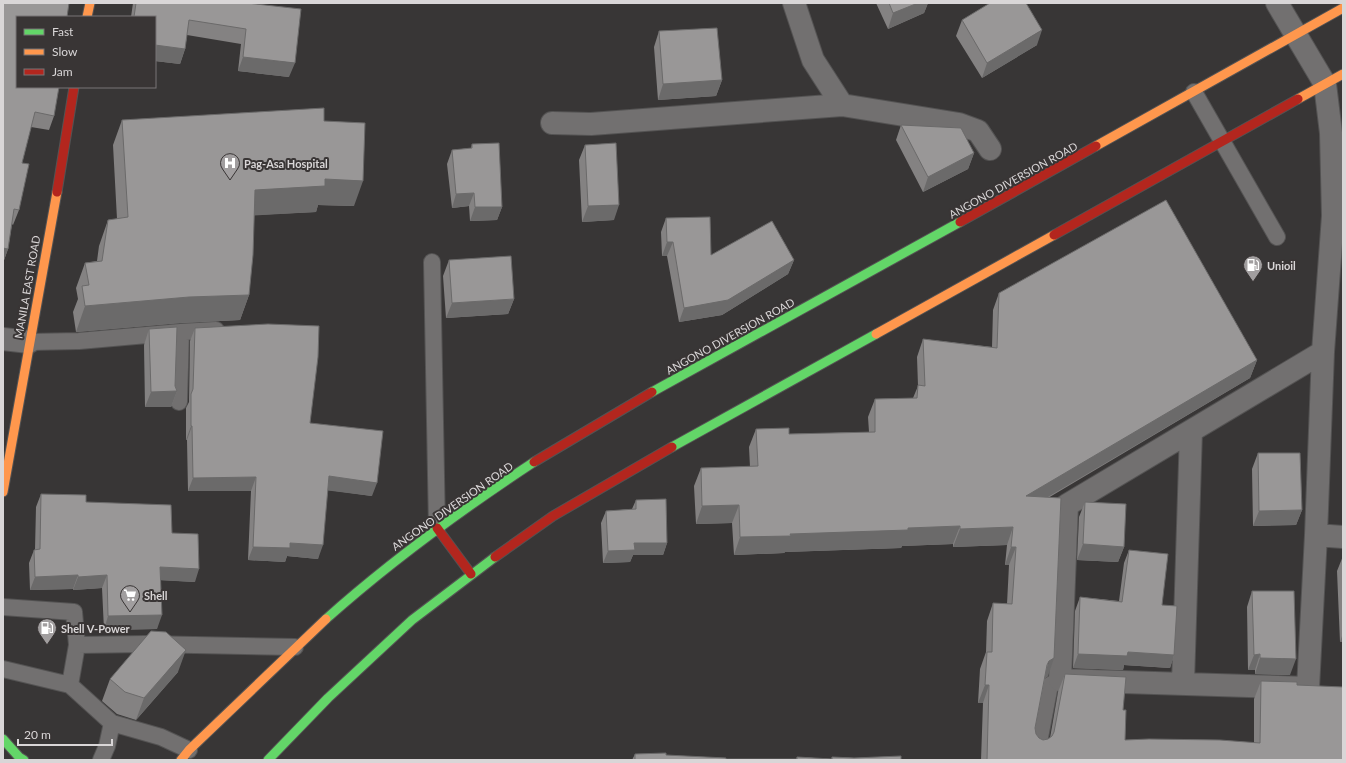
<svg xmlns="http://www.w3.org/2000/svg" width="1346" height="763" font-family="Lato,sans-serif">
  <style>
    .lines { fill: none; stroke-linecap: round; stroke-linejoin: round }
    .lane-casing { stroke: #545353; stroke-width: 18 }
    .street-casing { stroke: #545353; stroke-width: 24 }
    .fast-casing { stroke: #545353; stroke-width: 11 }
    .slow-casing { stroke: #545353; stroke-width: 11 }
    .jam-casing { stroke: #545353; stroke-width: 11 }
    .lane { stroke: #727070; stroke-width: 16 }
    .street { stroke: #727070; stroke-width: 22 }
    .fast { stroke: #63d668; stroke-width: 9 }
    .slow { stroke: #ff974d; stroke-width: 9 }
    .jam { stroke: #b3261e; stroke-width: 9 }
    .wall { fill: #848282 }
    .shaded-wall { fill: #6b6a6a }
    .building { fill: #999797; stroke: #6b6a6a }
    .labels { text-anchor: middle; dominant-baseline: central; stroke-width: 4; stroke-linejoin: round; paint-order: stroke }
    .poi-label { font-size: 11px; font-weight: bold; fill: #d9d6d7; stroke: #393535; text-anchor: start }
    .street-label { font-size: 11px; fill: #d9d6d7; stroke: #393535 }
  </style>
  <rect width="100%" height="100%" fill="#383636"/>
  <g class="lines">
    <defs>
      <path id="lane" d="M1194,92L1277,237
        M432,262L437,528
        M29,342L79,341L181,332L216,330
        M179,402L181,332
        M3,607L74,612L77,645L70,685
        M77,645L145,644L295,647
        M3,669L70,685L112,723L161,737L189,750
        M1038,748L1050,685L1060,680
        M101,760L107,746L112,723"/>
      <path id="street" d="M794,3L813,60L842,105L959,124L978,131L990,149
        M1277,3L1325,84L1331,133L1333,216L1323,352L1316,535L1308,688L1060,680L1067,505L1323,352
        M552,123L591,124L842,105
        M3,339L29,342
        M1316,535L1343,537
        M1183,683L1191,431"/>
      <path id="fast" d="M652,392L960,222
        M672,447L876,334
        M326,619C391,561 461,510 534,462
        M3,739L19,757L24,760
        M268,760L328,698L412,620L495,557"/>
      <path id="slow" d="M87,17L90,3
        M1298,99L1343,74
        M1096,146L1343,8
        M876,334L1054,235
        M3,492L57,192
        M181,760L189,750L326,619"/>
      <path id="jam" d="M57,192L74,87
        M960,222L1096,146
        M1054,235L1298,99
        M534,462L652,392
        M437,528L471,574
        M495,557L553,516L672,447"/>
    </defs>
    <use href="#lane" class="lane-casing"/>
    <use href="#street" class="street-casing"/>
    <use href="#fast" class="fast-casing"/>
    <use href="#slow" class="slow-casing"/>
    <use href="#jam" class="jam-casing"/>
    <use href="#lane" class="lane"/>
    <use href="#street" class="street"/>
    <use href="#fast" class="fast"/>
    <use href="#slow" class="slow"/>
    <use href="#jam" class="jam"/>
  </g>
  <path class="wall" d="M3,3L17,17L54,116L49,130L31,127L22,163L19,210L13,225L12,224L8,249L3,263Z
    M133,3H247L289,77L238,71L241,44L187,35L185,49L180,64L155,61V17H131Z
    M876,3H928L924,13L888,29Z
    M962,20L1037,45L982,78L956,36Z
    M659,31L722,80L716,96L658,100L654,47Z
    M122,120L324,121L354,206L318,205L316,212L254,215L249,295L240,320L180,323L76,332L73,312L78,299L76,288L85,263L97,261L99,246L108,220L117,219L113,145Z
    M901,125L974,153L968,169L923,192L896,140Z
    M472,144L502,207L497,220L470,221L469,206L452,208L447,164L452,150L471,148Z
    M585,145L614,220L582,222L579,160Z
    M666,218L711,255L794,260L788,274L722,315L679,322L667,256H662L661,232Z
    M449,260L514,299L508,314L446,318L443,276Z
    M999,293L1257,360L1250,378L1048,498V676L1045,678L1035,728L1036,734L1039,738L1043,740L1048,739L1050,738L1058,692L1065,674L1123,710L1125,740L1254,743V699L1261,681L1297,685L1343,760H981L983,703H978L980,669L986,652L987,621L993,603L1007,604L1009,565H1005L1007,545L953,547V544L902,546L901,548L785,552L784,553L734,555L732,523L696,524L694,486L701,468L750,467L749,447L756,429L789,434L869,432L868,417L875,399L913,398L918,386L917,357L923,339L992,347L993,310Z
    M195,328L310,423L372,496L328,490L318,559L287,556L285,562L248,560L251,491H188L187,440H186V408L189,402L190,341Z
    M149,329L175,386L177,391L171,407H145L144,345Z
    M1258,453L1302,510L1296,525L1253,526L1252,469Z
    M41,494L86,502L172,533L195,582L161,580L157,629L104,630L102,588L73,590V589L30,590L29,563L34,550H35L36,507Z
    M636,500L667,543L663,555H633L630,562L603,563L601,523L606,511L632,509Z
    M1085,502L1124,547L1118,562L1077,560L1079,517Z
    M1129,550L1162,605L1174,655L1170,668L1124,665L1123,670L1073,668L1075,611L1080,597L1119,601L1124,563Z
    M1343,556V642H1340L1337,571Z
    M1252,591L1290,675L1255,674V670H1248L1247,607Z
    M178,672L136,720L117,714L102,701L110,679Z
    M635,754L726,759H796L797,757L831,759L832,757L901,760H632Z"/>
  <path class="shaded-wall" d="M918,3H928L924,13L888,29L893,13Z
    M1042,30L1037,45L982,78L987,63Z
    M155,45L185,49L180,64L155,61Z
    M243,57L295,63L289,77L238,71Z
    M722,80L716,96L658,100L663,84Z
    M974,153L968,169L923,192L928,177Z
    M325,179L363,181L354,206L318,205L316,212L245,216L255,190Z
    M474,193L469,206L452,208L456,194Z
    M619,205L614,220L582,222L588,206Z
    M475,207H502L497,220L470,221Z
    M667,242H673L667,256H662Z
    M3,248L8,249L3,263Z
    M794,260L788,274L722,315L679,322L684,308Z
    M249,295L240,320L180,323L76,332L85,306L189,297Z
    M514,299L508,314L446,318L452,303Z
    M1257,360L1250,378L1019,514L1026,496Z
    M177,391L171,407H145L151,392Z
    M191,426H192L187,440H186Z
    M329,476L377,483L372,496L324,490Z
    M256,477L251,491H188L193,478Z
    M739,505L732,523L696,524L702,506Z
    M1302,510L1296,525L1253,526L1259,511Z
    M960,526L953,544L902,546L901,548L785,552L784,553L734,555L740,537L908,528Z
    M1013,527L1007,545L953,547L960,529Z
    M290,543L323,545L318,559L287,556L285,562L248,560L253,547Z
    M634,543H667L663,555H633L630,562L603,563L608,551Z
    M1083,544L1124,547L1118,562L1077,560Z
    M1011,547H1016L1009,565H1005Z
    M160,567L199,569L195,582L155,580Z
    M78,575L73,589L30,590L35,577Z
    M107,575L102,588L73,590L78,577Z
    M162,615L157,629L104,630L108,616Z
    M1343,633V642H1340Z
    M186,650L178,672L136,720L144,698Z
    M1128,652L1174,655L1170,668L1124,665L1123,670L1073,668L1078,654Z
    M1260,654L1255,670H1248L1254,655Z
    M1054,658L1048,676L1043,679L1049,661Z
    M1260,658L1296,659L1290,675L1255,674Z
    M985,685H989L983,703H978Z"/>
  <path class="building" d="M3,3H69L67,17H17V87H59L54,116L35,112L22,163L29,164L19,210L14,209L8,249L3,248Z
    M136,3H247L301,9L295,63L243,57L246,29L189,20L185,49L155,45V17H134Z
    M889,3H918L893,13Z
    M990,3H1026L1042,30L987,63L962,20Z
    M717,28L722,80L663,84L659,31Z
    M324,108V121L365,123L363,181L325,179V186L255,190L253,255L249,295L189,297L85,306L82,286L89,285L85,263L102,261L108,220L128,217L122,120Z
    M901,125L961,128L974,153L928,177Z
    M499,143L502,207H475L474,193L456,194L452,150L472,148V144Z
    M616,143L619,205L588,206L585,145Z
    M1166,200L1257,360L1026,496L1061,498L1054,658L1049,661L1047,665L1035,728L1036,734L1039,738L1043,740L1048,739L1052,736L1054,732L1065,674L1126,677L1123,710H1126L1125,740L1149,739L1220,740L1260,743L1261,681L1297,682V685L1343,687V760H977H987L989,685H985L987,652H992L993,603L1012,604L1016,547H1011L1013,527L960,529V526L908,528V530L790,534L791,536L740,537L739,505L702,506L701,468L758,466L756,429L789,428V434L875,432V399L917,398L918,385L925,386L923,339L997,348L999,293Z
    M710,217L711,255L772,221L794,260L728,300L684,308L673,242H667L666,218Z
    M511,256L514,299L452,303L449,260Z
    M268,324L319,326L318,357L310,423L383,431L377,483L329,476L323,545L290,543V548L253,547L256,477L193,478L192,426H191V394L193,389L195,328Z
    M177,327L175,386L177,391L151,392L149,329Z
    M1258,453H1300L1302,510L1259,511Z
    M41,494L86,495V502L171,505L172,533L198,534L199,569L160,567L162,615L108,616L107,575L78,577V575L35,577L34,550L40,549Z
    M666,499L667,543H634L635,550L608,551L606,511L636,509V500Z
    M1085,502L1126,504L1124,547L1083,544Z
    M1129,550L1168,554L1162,605L1177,606L1174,655L1128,652L1127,656L1078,654L1080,597L1122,602Z
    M1252,591H1294L1296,659L1260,658V654L1254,655Z
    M151,631L166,632L186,650L144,698L125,692L110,679Z
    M666,753V755L726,758V759H797V757L832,759V757L854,758L901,756V760H635V754Z"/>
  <defs>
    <symbol id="hospital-pin" viewBox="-11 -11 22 30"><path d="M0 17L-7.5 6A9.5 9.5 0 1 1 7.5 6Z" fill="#a19e9f" stroke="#393535"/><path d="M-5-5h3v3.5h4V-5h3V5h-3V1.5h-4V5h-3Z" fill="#fff"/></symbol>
    <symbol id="fuel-pin" viewBox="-11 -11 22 30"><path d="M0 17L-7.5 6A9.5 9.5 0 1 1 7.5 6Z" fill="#a19e9f" stroke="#393535"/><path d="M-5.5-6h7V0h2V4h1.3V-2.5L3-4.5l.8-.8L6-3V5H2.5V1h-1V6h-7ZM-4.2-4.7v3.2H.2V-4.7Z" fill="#fff"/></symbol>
    <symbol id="supermarket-pin" viewBox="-11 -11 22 30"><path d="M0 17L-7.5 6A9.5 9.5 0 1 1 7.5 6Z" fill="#a19e9f" stroke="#393535"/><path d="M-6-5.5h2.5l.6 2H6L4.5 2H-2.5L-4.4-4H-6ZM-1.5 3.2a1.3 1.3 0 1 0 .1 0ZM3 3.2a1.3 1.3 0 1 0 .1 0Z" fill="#fff"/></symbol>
  </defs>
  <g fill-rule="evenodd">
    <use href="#hospital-pin" x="219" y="152" width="22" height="30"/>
    <use href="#fuel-pin" x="1242" y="254" width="22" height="30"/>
    <use href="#supermarket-pin" x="119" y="584" width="22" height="30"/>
    <use href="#fuel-pin" x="36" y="617" width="22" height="30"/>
  </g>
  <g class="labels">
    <g class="poi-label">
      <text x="244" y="163">Pag-Asa Hospital</text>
      <text x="1267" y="265">Unioil</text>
      <text x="144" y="595">Shell</text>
      <text x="61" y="628">Shell V-Power</text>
    </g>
    <g class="street-label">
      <text transform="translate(1013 180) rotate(-29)">ANGONO DIVERSION ROAD</text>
      <text transform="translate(27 287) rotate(-80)">MANILA EAST ROAD</text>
      <text transform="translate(730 336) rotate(-29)">ANGONO DIVERSION ROAD</text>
      <text transform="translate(452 506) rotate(-35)">ANGONO DIVERSION ROAD</text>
    </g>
  </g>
  <rect width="1346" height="763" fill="none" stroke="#d9d6d7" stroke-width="8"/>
  <rect x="16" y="16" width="140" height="72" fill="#393535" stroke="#797576"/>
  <rect x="24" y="29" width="20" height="6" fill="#63d668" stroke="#797576"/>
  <text x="52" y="36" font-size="12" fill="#d9d6d7">Fast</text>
  <rect x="24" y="49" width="20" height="6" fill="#ff974d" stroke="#797576"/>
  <text x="52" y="56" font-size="12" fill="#d9d6d7">Slow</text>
  <rect x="24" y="69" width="20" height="6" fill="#b3261e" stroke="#797576"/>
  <text x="52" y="76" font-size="12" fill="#d9d6d7">Jam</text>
  <path d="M18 739v6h94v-6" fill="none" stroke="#d9d6d7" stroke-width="2"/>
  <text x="24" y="739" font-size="12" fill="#d9d6d7" stroke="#393535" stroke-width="3" paint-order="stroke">20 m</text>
</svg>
